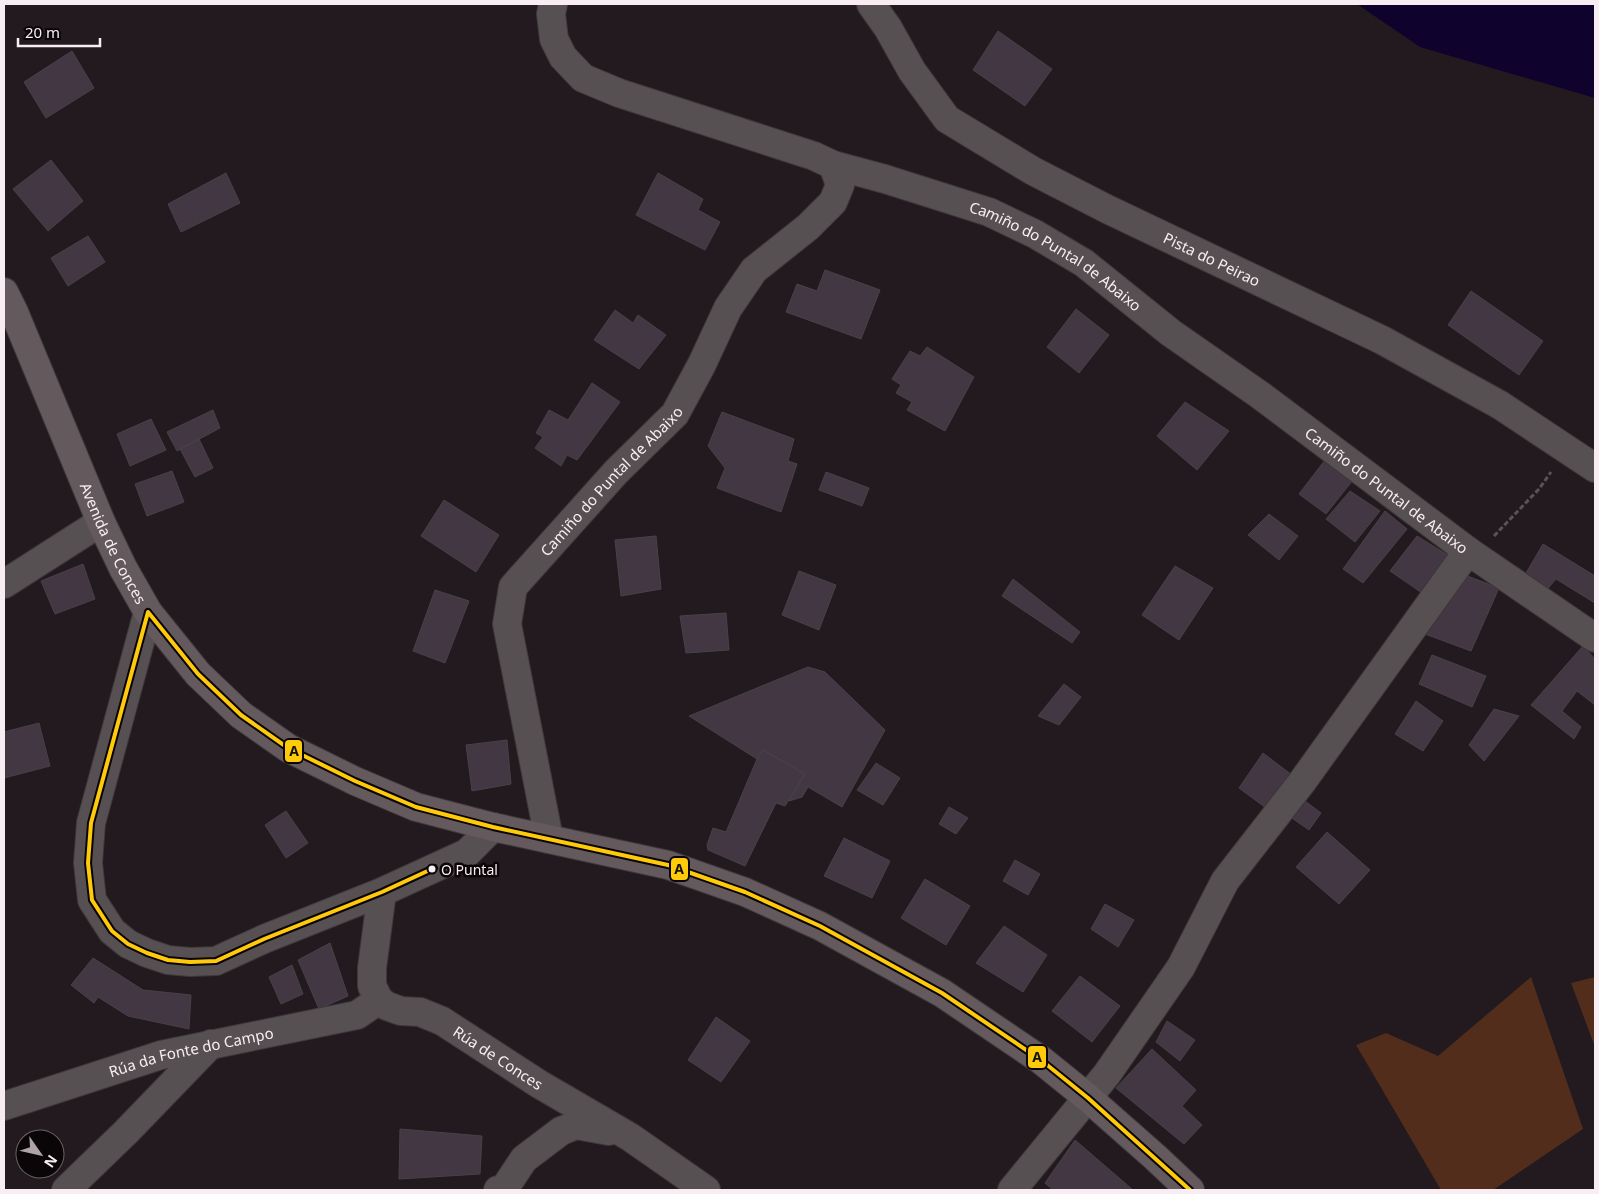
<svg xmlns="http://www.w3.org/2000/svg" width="1599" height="1194" font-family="'Noto Sans',sans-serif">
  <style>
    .green { fill: #522d1b }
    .water { fill: #0f022d }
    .building { fill: #423742; stroke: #484246 }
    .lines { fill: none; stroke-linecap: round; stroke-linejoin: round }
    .minor-casing { stroke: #3e383a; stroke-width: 30 }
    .major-casing { stroke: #3e383a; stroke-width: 30 }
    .path { stroke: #585356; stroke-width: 3; stroke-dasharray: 5 2.5; stroke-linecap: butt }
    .minor { stroke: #575053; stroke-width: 28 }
    .major { stroke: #64595c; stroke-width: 28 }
    .bus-1-casing { stroke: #0a0507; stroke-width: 8 }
    .bus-1 { stroke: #feca0a; stroke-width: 4 }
    .bus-dot { fill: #f8edf2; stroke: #0a0507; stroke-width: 2 }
    .labels { text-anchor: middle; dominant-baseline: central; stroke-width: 5; stroke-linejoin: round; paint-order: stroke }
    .bus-label { font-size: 14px; fill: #f8edf2; stroke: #0a0507; text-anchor: start }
    .street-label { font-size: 15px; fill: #f8edf2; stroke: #0a0507 }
    .line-badge { stroke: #0a0507; stroke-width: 2 }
    .pale-badge-label { font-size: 14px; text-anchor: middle; font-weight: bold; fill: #111 }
  </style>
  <rect width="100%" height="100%" fill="#221a1e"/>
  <path class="green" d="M1531,977L1583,1129L1493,1190H1441L1356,1045L1386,1033L1438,1056Z
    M1595,977V1047L1571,983Z"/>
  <path class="water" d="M1357,4H1595V98L1420,47Z"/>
  <path class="building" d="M998,31L1052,69L1025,106L973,70Z
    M72,51L94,88L46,118L24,82Z
    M51,160L83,201L48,231L13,189Z
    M226,173L240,203L181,232L168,204Z
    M658,173L703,199L698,210L720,222L705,250L636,215Z
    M88,236L105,262L68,286L51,258Z
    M825,270L880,290L861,339L786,312L797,284L817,291Z
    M1471,291L1543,341L1519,375L1448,325Z
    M1076,309L1109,335L1079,373L1047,347Z
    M615,310L633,323L638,315L666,335L639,369L594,340Z
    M927,347L974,377L945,431L907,410L912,402L896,393L901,385L892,379L910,351L920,356Z
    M592,383L620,402L577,460L567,455L561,466L535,448L543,437L536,433L549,410L568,420Z
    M1185,402L1229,431L1197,470L1157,436Z
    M213,410L220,428L177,451L167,432Z
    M722,412L794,439L788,461L797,464L781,512L717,488L725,468L708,446Z
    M151,419L166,450L130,466L117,434Z
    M199,439L213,468L195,477L180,449Z
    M1325,460L1353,480L1326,514L1299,494Z
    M172,471L184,502L147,516L135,484Z
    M826,472L869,488L862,506L819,490Z
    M1350,491L1380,511L1355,542L1326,519Z
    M444,500L499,535L476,572L421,536Z
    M1385,511L1407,529L1363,583L1343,569Z
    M1269,514L1298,536L1279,560L1248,535Z
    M656,536L661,589L621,596L615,540Z
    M1417,536L1451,557L1425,595L1390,571Z
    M1543,544L1595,576V603L1556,579L1543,594L1522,580Z
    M83,564L95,599L55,614L41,581Z
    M1175,566L1213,588L1179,640L1142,615Z
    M799,571L836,585L819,630L782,615Z
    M1457,572L1499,588L1471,651L1425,634Z
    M1013,579L1080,632L1072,643L1002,596Z
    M435,590L469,601L445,663L413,651Z
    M726,613L729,650L686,653L680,616Z
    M1583,646L1595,659V705L1577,691L1562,711L1581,727L1574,739L1531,705Z
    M1432,655L1486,676L1472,707L1419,684Z
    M808,667L825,672L885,730L842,807L808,787L802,797L789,801L805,774L763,750L757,759L689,716Z
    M1064,684L1081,697L1059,725L1038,716Z
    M1416,701L1443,721L1423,751L1395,734Z
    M1494,709L1519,716L1484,761L1469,745Z
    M39,723L50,766L4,778V732Z
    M507,740L511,784L472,791L466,745Z
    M763,750L805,774L785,806L776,803L745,866L708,850L707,845L713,828L726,832L757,759Z
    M1263,753L1292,775L1266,808L1239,788Z
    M876,763L900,778L883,805L857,790Z
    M1305,801L1321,813L1309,830L1292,818Z
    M949,807L968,818L956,834L939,824Z
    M286,811L308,843L286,858L265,825Z
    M1327,832L1370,870L1339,904L1296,867Z
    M844,838L890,861L872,898L824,876Z
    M1015,860L1040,874L1028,895L1003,881Z
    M925,879L970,906L946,945L901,918Z
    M1105,904L1134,920L1118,947L1091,929Z
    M1004,926L1047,955L1023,992L976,963Z
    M330,943L348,996L319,1009L298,960Z
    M93,958L143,990L191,995L189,1029L128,1016L98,997L94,1003L71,985Z
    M292,965L303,994L281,1004L269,977Z
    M1080,976L1120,1006L1092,1042L1052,1011Z
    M716,1017L750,1041L721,1082L688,1060Z
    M1167,1021L1195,1040L1180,1061L1156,1042Z
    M1152,1049L1196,1090L1182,1106L1202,1125L1184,1144L1116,1088Z
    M400,1129L482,1136L480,1174L399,1179Z
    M1075,1140L1133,1190H1053L1045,1183Z"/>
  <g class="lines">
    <defs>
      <g id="minor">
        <path id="s1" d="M553,4L551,14L554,39L563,57L583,78L619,93L814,156L833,165L885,179L989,212L1035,234L1084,263L1171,333L1260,395L1468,551L1302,782L1225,881L1181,967L1107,1074L1012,1190"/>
        <path id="s2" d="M871,4L888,28L912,71L947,119L1033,171L1107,209L1382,340L1500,405L1595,468"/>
        <path d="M1468,551L1595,638"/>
        <path d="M4,584L101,522"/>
        <path d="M148,612L91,823L88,863L92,900L112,931L128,944L147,953L168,960L190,962L216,961L264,939L382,892L467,853L493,827"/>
        <path id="s3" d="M549,839L507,624L513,587L616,472L675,414L702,364L728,308L754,270L808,227L833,202L840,185L833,165"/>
        <path id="s4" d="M382,892L372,968V986L379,1000L387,1006L401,1011L420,1012L442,1021L539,1084L630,1137L706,1190"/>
        <path id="s5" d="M4,1106L161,1055L357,1015L379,1000"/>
        <path d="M66,1190L126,1132L211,1044"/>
        <path d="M498,1190L504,1189L524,1159L561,1131L576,1125L609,1131"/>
      </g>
      <g id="major">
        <path id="s6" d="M4,292L14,312L101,522L123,568L148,612L198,674L241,715L288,748L355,781L416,807L493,827L668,865L745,892L820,926L942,993L1041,1060L1088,1098L1155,1157L1190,1190"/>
      </g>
    </defs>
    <use href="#minor" class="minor-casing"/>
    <use href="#major" class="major-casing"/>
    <path class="path" d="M1494,536L1539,489L1551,472"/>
    <use href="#minor" class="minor"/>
    <use href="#major" class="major"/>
    <defs>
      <path id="bus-1" d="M148,612L198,674L241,715L288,748L355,781L416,807L493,827L668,865L745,892L820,926L942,993L1041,1060L1088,1098L1190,1190
        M148,612L91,823L88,863L92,900L112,931L128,944L147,953L168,960L190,962L216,961L264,939L382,892L434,868"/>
    </defs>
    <use href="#bus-1" class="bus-1-casing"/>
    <use href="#bus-1" class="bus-1"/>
  </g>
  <circle class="bus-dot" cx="432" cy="869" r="4.5"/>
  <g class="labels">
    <g class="bus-label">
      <text x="441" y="869">O Puntal</text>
    </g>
    <g class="street-label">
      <text stroke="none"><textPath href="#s2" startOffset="438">Pista do Peirao</textPath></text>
      <text stroke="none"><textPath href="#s1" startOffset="592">Camiño do Puntal de Abaixo</textPath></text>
      <text stroke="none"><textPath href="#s3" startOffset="401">Camiño do Puntal de Abaixo</textPath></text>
      <text stroke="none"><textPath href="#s1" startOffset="999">Camiño do Puntal de Abaixo</textPath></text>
      <text stroke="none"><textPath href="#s6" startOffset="274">Avenida de Conces</textPath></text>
      <text stroke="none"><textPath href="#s5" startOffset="195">Rúa da Fonte do Campo</textPath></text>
      <text stroke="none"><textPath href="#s4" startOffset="245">Rúa de Conces</textPath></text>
    </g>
  </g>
  <g class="line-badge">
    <rect x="284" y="739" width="19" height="24" rx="5" fill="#feca0a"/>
    <rect x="670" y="857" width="19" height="24" rx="5" fill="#feca0a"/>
    <rect x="1027" y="1045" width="20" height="24" rx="5" fill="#feca0a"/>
  </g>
  <g class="pale-badge-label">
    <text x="294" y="756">A</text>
    <text x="679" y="874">A</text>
    <text x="1037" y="1062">A</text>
  </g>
  <rect width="1599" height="1194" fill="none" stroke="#f8edf2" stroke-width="10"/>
  <g transform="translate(40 1154) rotate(124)"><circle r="24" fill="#0a0507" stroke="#696265"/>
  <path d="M0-4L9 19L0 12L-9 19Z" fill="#ada3a8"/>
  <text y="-8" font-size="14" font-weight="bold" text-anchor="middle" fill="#f8edf2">N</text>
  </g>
  <path d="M18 38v8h82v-8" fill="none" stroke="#f8edf2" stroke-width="2.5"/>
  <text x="25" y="38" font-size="15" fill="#f8edf2" stroke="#0a0507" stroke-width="4" paint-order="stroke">20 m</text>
</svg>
